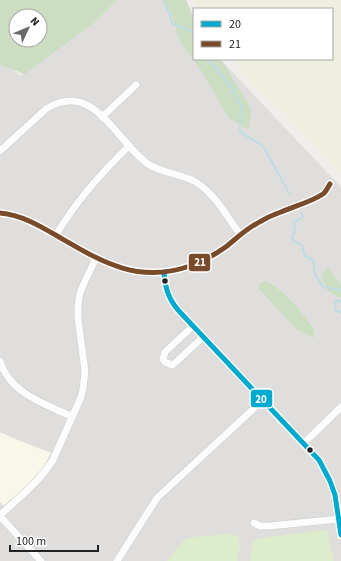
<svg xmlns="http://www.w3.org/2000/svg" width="341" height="561" font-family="'Source Sans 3',sans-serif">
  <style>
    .residential { fill: #dfdedc }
    .education { fill: #f8f7e8 }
    .farmland { fill: #efefdf }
    .grass { fill: #ddeccb }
    .forest { fill: #cbdec1; fill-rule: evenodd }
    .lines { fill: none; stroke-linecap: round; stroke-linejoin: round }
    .stream { stroke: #bfdbe3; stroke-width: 2 }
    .minor-casing { stroke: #c9c8c7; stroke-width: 8 }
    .minor { stroke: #fdfcfc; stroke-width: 7 }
    .bus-1-casing { stroke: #fff; stroke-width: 8 }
    .bus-2-casing { stroke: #fff; stroke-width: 8 }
    .bus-1 { stroke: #00a9ce; stroke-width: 5 }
    .bus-2 { stroke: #7a4b2a; stroke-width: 5 }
    .bus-dot { fill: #222; stroke: #fff; stroke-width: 1.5 }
    .line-badge { stroke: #fff; stroke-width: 1.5 }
    .badge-label { font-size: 11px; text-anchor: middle; font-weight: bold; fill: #fff }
  </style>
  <rect width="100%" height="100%" fill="#f0eeeb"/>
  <path class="residential" d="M104,0H164L194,32V59H220L341,187V561H0V56L20,76Z"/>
  <path class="education" d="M0,432L18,440L51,453L43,468L32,481L4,506L0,502Z"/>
  <path class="farmland" d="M191,0H341V175L281,109L257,91L234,59H332V9H198Z"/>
  <path class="grass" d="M325,530L328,533L334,561H250L253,541L260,538Z
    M229,534L238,536L240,546L237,561H167L184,540L192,537Z"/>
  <path class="forest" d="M0,0H117L95,22L25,74L0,65ZM16,16H40V40H16Z
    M164,0H186L194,18V59H221L251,109L249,130L229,118L199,67L180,42L172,15Z
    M328,268L341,284V298L328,291L321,275Z
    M265,281C285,290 301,312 314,329V338L296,329L259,289V284Z"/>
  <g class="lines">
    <path class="stream" d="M164,0L173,24L194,32
      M208,59L231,87L241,106L240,132L263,146L289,193
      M301,213L303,217L293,223L296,229L291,238L302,246L305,256L313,260L315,274L323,287L341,290
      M341,302L336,300L335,310L341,312"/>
    <defs>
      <path id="minor" d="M102,117L136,85
        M0,151L46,109C93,79 116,141 148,164C162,173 179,174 194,181C215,193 226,216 240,234
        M0,213C22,215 40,226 59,237C102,262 138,284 190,266C204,261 216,254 227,246C237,238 245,230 256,224C264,219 272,215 281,212C295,206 311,202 323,194C326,192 328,187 330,184
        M56,235C76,201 101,173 129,146
        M164,272C165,287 168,298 178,310L319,460L330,481L335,495L341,535
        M193,326L165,352L163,359L165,362L172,365L175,363L203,337
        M0,361C9,393 45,404 71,416
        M304,443L341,407
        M0,515C19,498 39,482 53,460L81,397L83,389L85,371L78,319V306L80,293L85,281L96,258
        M0,516L41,561
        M254,523L260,526H270L339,519
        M117,561L157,498L263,400"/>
    </defs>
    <use href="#minor" class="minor-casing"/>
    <use href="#minor" class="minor"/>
    <defs>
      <path id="bus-1" d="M164,272C165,287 168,298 178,310L319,460L330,481L335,495L341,535"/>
      <path id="bus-2" d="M0,213C22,215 40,226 59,237C102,262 138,284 190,266C204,261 216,254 227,246C237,238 245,230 256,224C264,219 272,215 281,212C295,206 311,202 323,194C326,192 328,187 330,184"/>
    </defs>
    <use href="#bus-1" class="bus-1-casing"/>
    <use href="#bus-2" class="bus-2-casing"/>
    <use href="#bus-1" class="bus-1"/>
    <use href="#bus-2" class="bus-2"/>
  </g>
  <g class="bus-dot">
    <circle cx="165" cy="281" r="3.5"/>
    <circle cx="310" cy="450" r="3.5"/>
  </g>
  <g class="line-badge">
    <rect x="188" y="253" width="23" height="19" rx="4" fill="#7a4b2a"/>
    <rect x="250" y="389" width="23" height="19" rx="4" fill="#00a9ce"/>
  </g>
  <g class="badge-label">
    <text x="200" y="266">21</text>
    <text x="261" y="403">20</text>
  </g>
  <rect x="193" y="8" width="140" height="52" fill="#ffffff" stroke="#a7a7a7"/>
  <rect x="201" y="21" width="20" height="6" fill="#00a9ce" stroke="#a7a7a7"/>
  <text x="229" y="28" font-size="12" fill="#222222">20</text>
  <rect x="201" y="41" width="20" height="6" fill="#7a4b2a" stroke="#a7a7a7"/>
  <text x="229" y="48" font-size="12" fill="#222222">21</text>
  <g transform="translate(28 28) rotate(46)"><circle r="19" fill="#ffffff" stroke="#a7a7a7"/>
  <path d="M0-3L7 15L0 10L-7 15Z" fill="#6a6968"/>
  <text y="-6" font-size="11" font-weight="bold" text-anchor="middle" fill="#222222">N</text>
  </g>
  <path d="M10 545v6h88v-6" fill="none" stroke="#222222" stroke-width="2"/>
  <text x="16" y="545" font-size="12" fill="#222222" stroke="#ffffff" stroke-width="3" paint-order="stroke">100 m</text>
</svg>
